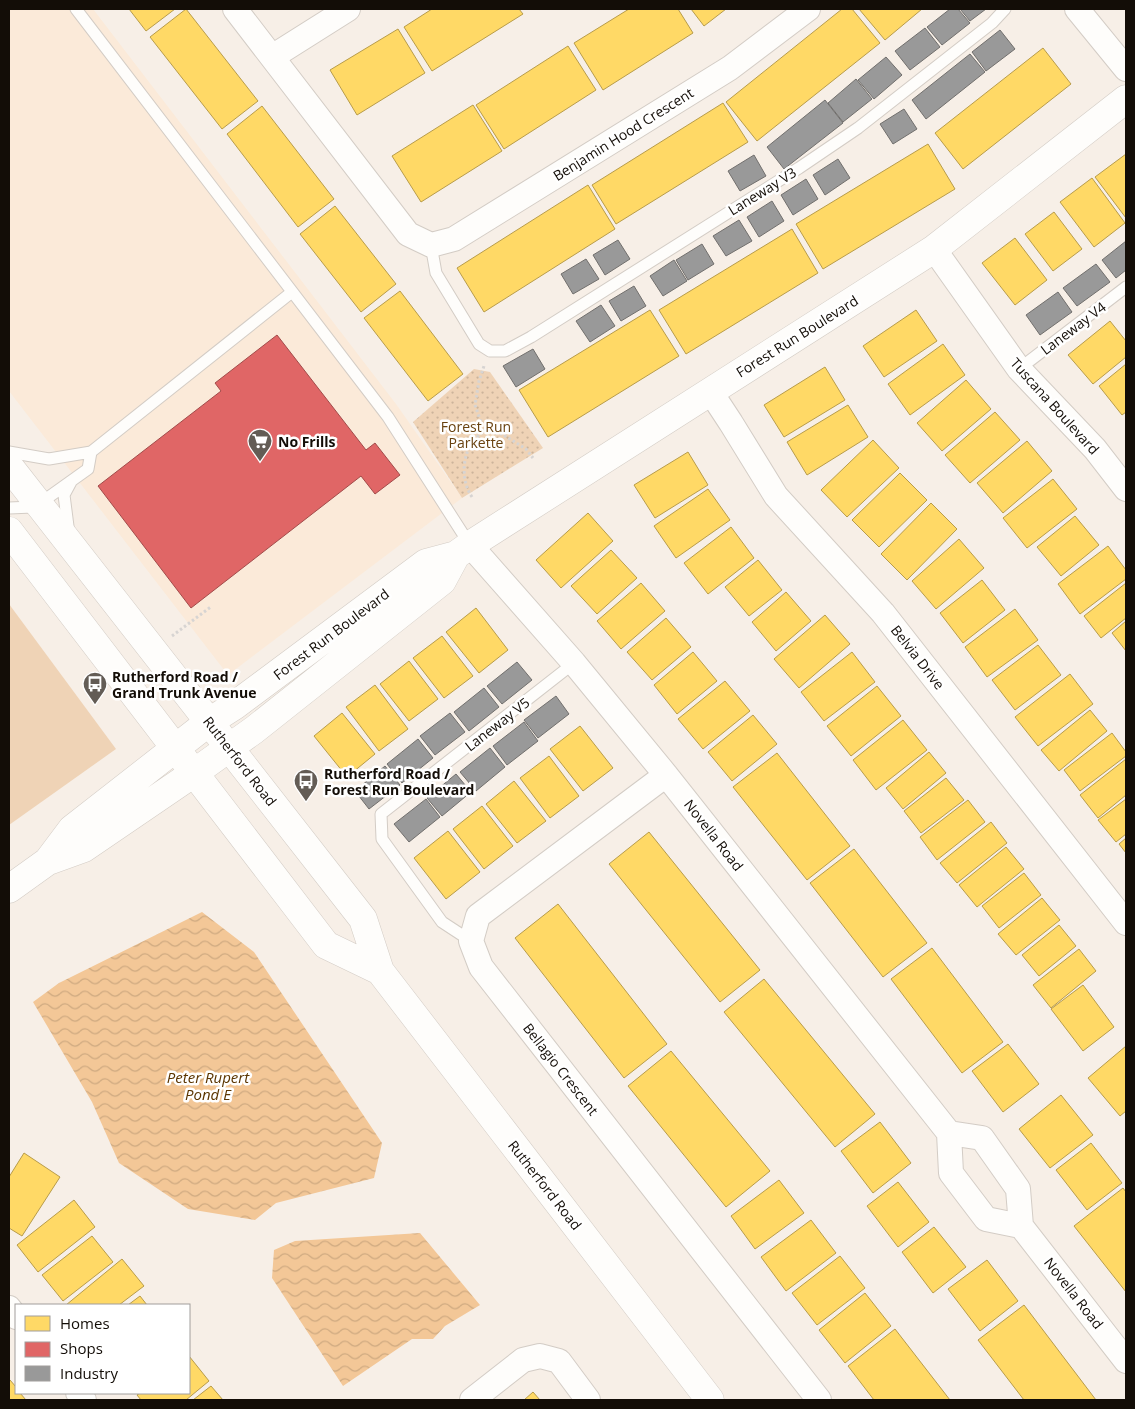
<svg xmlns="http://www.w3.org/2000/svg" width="1135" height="1409" font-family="'Open Sans',sans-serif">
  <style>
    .built { fill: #fbead9 }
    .grass { fill: #efd3b6 }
    .park { fill: url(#park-dots) }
    .water { fill: url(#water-waves) }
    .homes { fill: #ffd966; stroke: #b89c4a }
    .shops { fill: #e06666; stroke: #a24b4a }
    .industry { fill: #999; stroke: #716f6d }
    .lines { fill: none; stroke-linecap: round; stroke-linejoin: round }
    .service-casing { stroke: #d3ccc5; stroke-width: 13 }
    .minor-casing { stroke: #d3ccc5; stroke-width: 26 }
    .tertiary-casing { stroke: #d3ccc5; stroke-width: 29 }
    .secondary-casing { stroke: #d3ccc5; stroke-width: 29 }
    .path { stroke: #d7d4d2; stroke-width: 3; stroke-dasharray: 2.5 2.5; stroke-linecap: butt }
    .service { stroke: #fefdfb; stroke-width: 11 }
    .minor { stroke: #fefdfb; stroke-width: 24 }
    .tertiary { stroke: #fefdfb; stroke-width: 28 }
    .secondary { stroke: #fefdfb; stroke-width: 28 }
    .labels { text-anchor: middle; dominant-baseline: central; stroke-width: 5; stroke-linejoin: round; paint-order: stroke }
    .street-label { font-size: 14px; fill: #130d07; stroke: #fff }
    .park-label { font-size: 14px; fill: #694210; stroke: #fff }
    .poi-label { font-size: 14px; font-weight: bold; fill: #130d07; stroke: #fff; text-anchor: start }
    .water-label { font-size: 15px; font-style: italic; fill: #5b3500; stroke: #fff }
  </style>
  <defs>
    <pattern id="park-dots" width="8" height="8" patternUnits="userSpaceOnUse" patternTransform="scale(1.25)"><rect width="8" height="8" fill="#efd3b6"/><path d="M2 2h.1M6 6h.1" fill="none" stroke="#ccb49b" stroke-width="1.8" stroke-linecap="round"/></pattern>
    <pattern id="water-waves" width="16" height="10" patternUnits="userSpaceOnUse" patternTransform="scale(1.25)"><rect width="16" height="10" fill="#f3c797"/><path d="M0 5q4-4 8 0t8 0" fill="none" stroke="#cfaa81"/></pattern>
  </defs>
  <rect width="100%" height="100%" fill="#f7efe7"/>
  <path class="built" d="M9,9H93L396,404L462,498L228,675L9,391Z"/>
  <path class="grass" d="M9,604L116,749L9,825Z"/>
  <path class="park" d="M474,369L490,372L543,448L462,498L413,422Z"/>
  <path class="water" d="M202,912L254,952L382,1143L374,1178L276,1203L255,1220L188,1209L119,1163L92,1102L33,1002L59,983Z
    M420,1233L480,1305L445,1326L433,1339H412L343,1386L272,1278L274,1250L295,1241Z"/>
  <path class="homes" d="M129,9H175L146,31Z
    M186,9L258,101L222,129L150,37Z
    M432,9H519L523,14L432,71L404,27Z
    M629,9H678L693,33L603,90L574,43Z
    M691,9H726L704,26Z
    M842,9H852L880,43L757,141L726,102Z
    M859,9H922L885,40Z
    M398,29L425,73L357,115L330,70Z
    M568,46L596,90L504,149L476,105Z
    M1043,48L1071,84L963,169L935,133Z
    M723,103L748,142L616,224L592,185Z
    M473,105L502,151L421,202L392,156Z
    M262,106L334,199L298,227L227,134Z
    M928,144L955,189L823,269L796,224Z
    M1126,154V218L1095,177Z
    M1092,178L1125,223L1094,247L1060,202Z
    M588,185L615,229L484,312L457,268Z
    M335,206L396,284L361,312L300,234Z
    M1054,212L1082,249L1053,271L1025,234Z
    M792,229L818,273L686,354L659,310Z
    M1015,238L1047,280L1015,305L982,263Z
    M400,291L463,374L428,401L364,318Z
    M650,310L679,356L548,437L519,390Z
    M916,310L937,341L884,377L863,346Z
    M1110,321L1126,341V357L1093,384L1068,355Z
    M943,344L965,375L910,415L888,384Z
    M1126,364V412L1122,415L1099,386Z
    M825,367L845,400L784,437L764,405Z
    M966,380L991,409L942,451L917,423Z
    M848,405L868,437L807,475L787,442Z
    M995,412L1020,440L970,483L945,455Z
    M873,440L899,468L847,517L821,490Z
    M1027,441L1052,471L1003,513L977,483Z
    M688,452L708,485L655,518L634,485Z
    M900,473L927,500L879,547L852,520Z
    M1053,479L1077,509L1027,548L1003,518Z
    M708,489L730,520L676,558L654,526Z
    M931,503L957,529L907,580L881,554Z
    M588,513L613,541L561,588L536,560Z
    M1075,516L1099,545L1061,576L1037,547Z
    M731,527L754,558L708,594L684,563Z
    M959,539L984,568L936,609L912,581Z
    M1108,546L1126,570V579L1080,614L1058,584Z
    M611,550L637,578L597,614L571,586Z
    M758,560L782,590L749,616L725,587Z
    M982,580L1005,610L963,643L940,613Z
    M641,583L665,611L621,649L597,621Z
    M1126,583V618L1101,638L1084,616Z
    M786,592L811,621L776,651L752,622Z
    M476,608L508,650L479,673L446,632Z
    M1015,609L1038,640L987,677L965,647Z
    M825,615L850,644L799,688L774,659Z
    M666,618L691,647L652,680L627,652Z
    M1126,621V651L1112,633Z
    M442,636L473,676L444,698L413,658Z
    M1038,645L1061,675L1015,710L992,680Z
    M693,652L717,681L677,714L654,685Z
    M852,652L875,682L824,721L801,692Z
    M409,661L438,699L409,721L380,684Z
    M1070,674L1093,704L1038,746L1015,717Z
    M725,681L750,711L703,749L678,719Z
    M375,685L408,729L379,751L346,707Z
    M877,686L901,716L851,756L827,726Z
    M1090,710L1107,731L1059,771L1041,750Z
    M342,713L375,754L347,777L314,736Z
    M753,715L777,744L732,781L708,752Z
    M903,720L927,750L876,790L853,760Z
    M580,726L613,768L583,791L550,749Z
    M1112,733L1126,752V756L1080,791L1064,770Z
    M929,752L946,773L903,809L886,788Z
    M777,753L850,846L807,880L733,787Z
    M549,756L579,796L550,818L520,778Z
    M1126,759V795L1098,818L1080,795Z
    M946,778L964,800L921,833L904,811Z
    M514,781L546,821L517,843L486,804Z
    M1126,799V834L1116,842L1098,820Z
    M968,800L985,822L937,860L920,837Z
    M482,806L513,846L484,869L453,829Z
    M991,822L1007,843L957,883L940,863Z
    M448,831L480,872L446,899L414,858Z
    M649,832L760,970L720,1002L609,864Z
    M1126,838V853L1119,844Z
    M1006,847L1024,869L977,907L959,885Z
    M854,849L927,943L883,977L810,883Z
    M1024,873L1041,895L999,928L982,906Z
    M1042,898L1060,920L1016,955L998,934Z
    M558,904L667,1044L624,1078L515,938Z
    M1059,925L1076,946L1039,976L1022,955Z
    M932,948L1003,1042L962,1073L891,979Z
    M1079,949L1096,971L1051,1008L1033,985Z
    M764,979L875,1114L835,1147L724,1012Z
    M1083,985L1114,1027L1083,1051L1051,1009Z
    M1008,1044L1039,1084L1003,1112L972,1071Z
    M1126,1046V1111L1120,1116L1088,1078Z
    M671,1051L770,1171L726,1207L628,1086Z
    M1061,1095L1093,1135L1050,1168L1019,1129Z
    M880,1122L911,1163L873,1193L841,1151Z
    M1091,1143L1122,1183L1087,1210L1056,1170Z
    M24,1153L60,1177L22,1236L9,1228V1177Z
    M779,1180L804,1213L755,1249L731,1216Z
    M898,1182L929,1222L898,1247L867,1206Z
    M1123,1188L1126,1192V1292L1074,1226Z
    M74,1200L95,1227L38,1272L17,1245Z
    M811,1220L836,1253L786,1291L761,1257Z
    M934,1227L966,1267L933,1293L902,1252Z
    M92,1236L113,1262L63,1301L42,1275Z
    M840,1256L865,1288L817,1325L792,1293Z
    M122,1259L144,1286L119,1305H66Z
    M987,1260L1018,1301L980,1331L948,1289Z
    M865,1293L891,1326L845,1363L819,1330Z
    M140,1296L147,1305H128Z
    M1024,1305L1096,1400H1024L978,1340Z
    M895,1329L950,1400H874L848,1366Z
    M189,1356L209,1381L186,1400H141L137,1395L140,1393H189Z
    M10,1380L16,1387V1393H20L26,1400H9V1381Z
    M211,1386L223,1400H193Z
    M533,1392L540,1400H524Z"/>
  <path class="shops" d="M277,335L366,450L375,443L400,475L375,494L361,476L191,608L98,486L221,391L215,383Z"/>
  <path class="industry" d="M950,9H958L970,23L942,45L927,27Z
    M960,9H986L970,21Z
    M925,28L940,47L910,70L895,51Z
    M1000,30L1015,49L986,71L972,52Z
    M970,54L985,72L926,119L912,100Z
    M886,57L902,75L874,99L858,80Z
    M856,79L872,99L843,122L828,103Z
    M825,100L843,123L784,169L767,147Z
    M904,109L917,129L893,144L880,124Z
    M754,155L766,176L740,191L728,171Z
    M838,159L850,178L825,195L813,175Z
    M806,179L818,199L793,215L781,195Z
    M772,201L784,221L759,237L747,217Z
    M739,220L752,241L726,256L713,236Z
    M618,240L630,259L605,275L593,255Z
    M1126,241V270L1116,278L1102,260Z
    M702,244L714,264L688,280L676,260Z
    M586,259L599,279L573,294L561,274Z
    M674,260L687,281L663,296L650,276Z
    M1096,264L1110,282L1077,306L1063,288Z
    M634,286L646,306L621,321L609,301Z
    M1058,292L1072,312L1040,335L1026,315Z
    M601,305L615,326L590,342L576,321Z
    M533,349L545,369L516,387L503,366Z
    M517,662L532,680L502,704L487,686Z
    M484,688L499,707L469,731L454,712Z
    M556,696L569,714L538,738L524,720Z
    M450,713L465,732L435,755L420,736Z
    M524,722L538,741L507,765L493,746Z
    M418,739L433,758L402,783L387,764Z
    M490,748L505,767L476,791L460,772Z
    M385,766L400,785L369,809L355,791Z
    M456,774L471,792L442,816L427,798Z
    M426,799L440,817L409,842L394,824Z"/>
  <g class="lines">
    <defs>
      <path id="service" d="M76,9L388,417L470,545
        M431,245L436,273L479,344L490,351H505L531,337L799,168L858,128L992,23L1005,9
        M1019,369L1126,287
        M9,452L49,459L91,452L292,292
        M9,508L33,507L39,504L88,469L91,452
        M69,534L64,495L71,482
        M471,941L442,922L382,839L381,814L574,663"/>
      <path id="minor" d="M235,9L408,234L431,245L454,239L730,68L808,9
        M1077,9L1126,69
        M272,57L348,9
        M934,249L1019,369L1095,449L1126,489
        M710,391L731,423L776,496L883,613L1126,923
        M470,545L574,663L666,775L949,1133L951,1173L986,1219L1021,1226
        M666,775L478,916L471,941L481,967L819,1400
        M949,1133L982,1138L1018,1189L1021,1226L1126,1361
        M9,1308L16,1317
        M78,1393L84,1400
        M472,1400L523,1360L540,1356L559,1361L588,1400"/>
      <path id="tertiary" d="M48,861L72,829L209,722L234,706L426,563L456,555
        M9,889L48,861L84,848L194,773L254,730L442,581L456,555L470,545L934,249L1126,99"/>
      <path id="secondary" d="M9,466L363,919L380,971L710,1400
        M9,531L326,945L380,971"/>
    </defs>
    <use href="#service" class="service-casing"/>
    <use href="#minor" class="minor-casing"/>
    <use href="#tertiary" class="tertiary-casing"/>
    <use href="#secondary" class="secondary-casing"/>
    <path class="path" d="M484,431L475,405L479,381L484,366
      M472,497C461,481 462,458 472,442C475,438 480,435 484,431L502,434L526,449L533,458
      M172,636L212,606"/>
    <use href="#service" class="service"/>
    <use href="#minor" class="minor"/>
    <use href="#tertiary" class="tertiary"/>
    <use href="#secondary" class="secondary"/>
  </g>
  <defs>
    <symbol id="supermarket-pin" viewBox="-11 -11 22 30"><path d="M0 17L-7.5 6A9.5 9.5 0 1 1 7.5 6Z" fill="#635c55" stroke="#fff"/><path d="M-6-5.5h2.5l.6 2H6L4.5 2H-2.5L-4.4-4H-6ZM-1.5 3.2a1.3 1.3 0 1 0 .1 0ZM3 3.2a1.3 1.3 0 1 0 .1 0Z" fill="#fff"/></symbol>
    <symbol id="bus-pin" viewBox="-11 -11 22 30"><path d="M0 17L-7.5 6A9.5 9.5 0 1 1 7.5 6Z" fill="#635c55" stroke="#fff"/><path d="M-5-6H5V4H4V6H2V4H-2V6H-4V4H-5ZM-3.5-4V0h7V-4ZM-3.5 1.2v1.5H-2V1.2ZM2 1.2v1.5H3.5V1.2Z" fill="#fff"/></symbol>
  </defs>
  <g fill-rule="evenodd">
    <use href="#supermarket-pin" x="246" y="427" width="28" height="38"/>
    <use href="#bus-pin" x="81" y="670" width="28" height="38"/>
    <use href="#bus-pin" x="292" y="767" width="28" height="38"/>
  </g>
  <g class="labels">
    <g class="street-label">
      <text transform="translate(623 134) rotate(-32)">Benjamin Hood Crescent</text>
      <text transform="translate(762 191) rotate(-32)">Laneway V3</text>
      <text transform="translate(1073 328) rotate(-37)">Laneway V4</text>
      <text transform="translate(797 336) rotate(-32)">Forest Run Boulevard</text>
      <text transform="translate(1055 406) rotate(48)">Tuscana Boulevard</text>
      <text transform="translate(331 634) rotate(-37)">Forest Run Boulevard</text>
      <text transform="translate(918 657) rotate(52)">Belvia Drive</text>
      <text transform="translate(497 724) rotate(-38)">Laneway V5</text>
      <text transform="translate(240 761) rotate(52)">Rutherford Road</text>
      <text transform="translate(714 835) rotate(52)">Novella Road</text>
      <text transform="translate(561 1069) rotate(52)">Bellagio Crescent</text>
      <text transform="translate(545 1185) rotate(52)">Rutherford Road</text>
      <text transform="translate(1074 1293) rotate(52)">Novella Road</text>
    </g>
    <g class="park-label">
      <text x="476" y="426">Forest Run<tspan x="476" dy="16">Parkette</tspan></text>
    </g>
    <g class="poi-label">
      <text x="278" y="441">No Frills</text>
      <text x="112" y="676">Rutherford Road /<tspan x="112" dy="16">Grand Trunk Avenue</tspan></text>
      <text x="324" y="773">Rutherford Road /<tspan x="324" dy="16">Forest Run Boulevard</tspan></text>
    </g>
    <g class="water-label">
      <text x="208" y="1077">Peter Rupert<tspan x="208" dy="17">Pond E</tspan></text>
    </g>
  </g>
  <rect width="1135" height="1409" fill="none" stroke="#130d07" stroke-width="20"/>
  <rect x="15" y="1304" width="175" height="90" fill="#ffffff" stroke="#a19e9c"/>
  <rect x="25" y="1316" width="25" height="15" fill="#ffd966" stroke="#a19e9c"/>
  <text x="60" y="1329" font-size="15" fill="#130d07">Homes</text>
  <rect x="25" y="1342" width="25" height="15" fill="#e06666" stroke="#a19e9c"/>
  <text x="60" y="1354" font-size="15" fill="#130d07">Shops</text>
  <rect x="25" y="1366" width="25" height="15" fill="#999999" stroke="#a19e9c"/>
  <text x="60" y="1379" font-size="15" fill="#130d07">Industry</text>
</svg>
